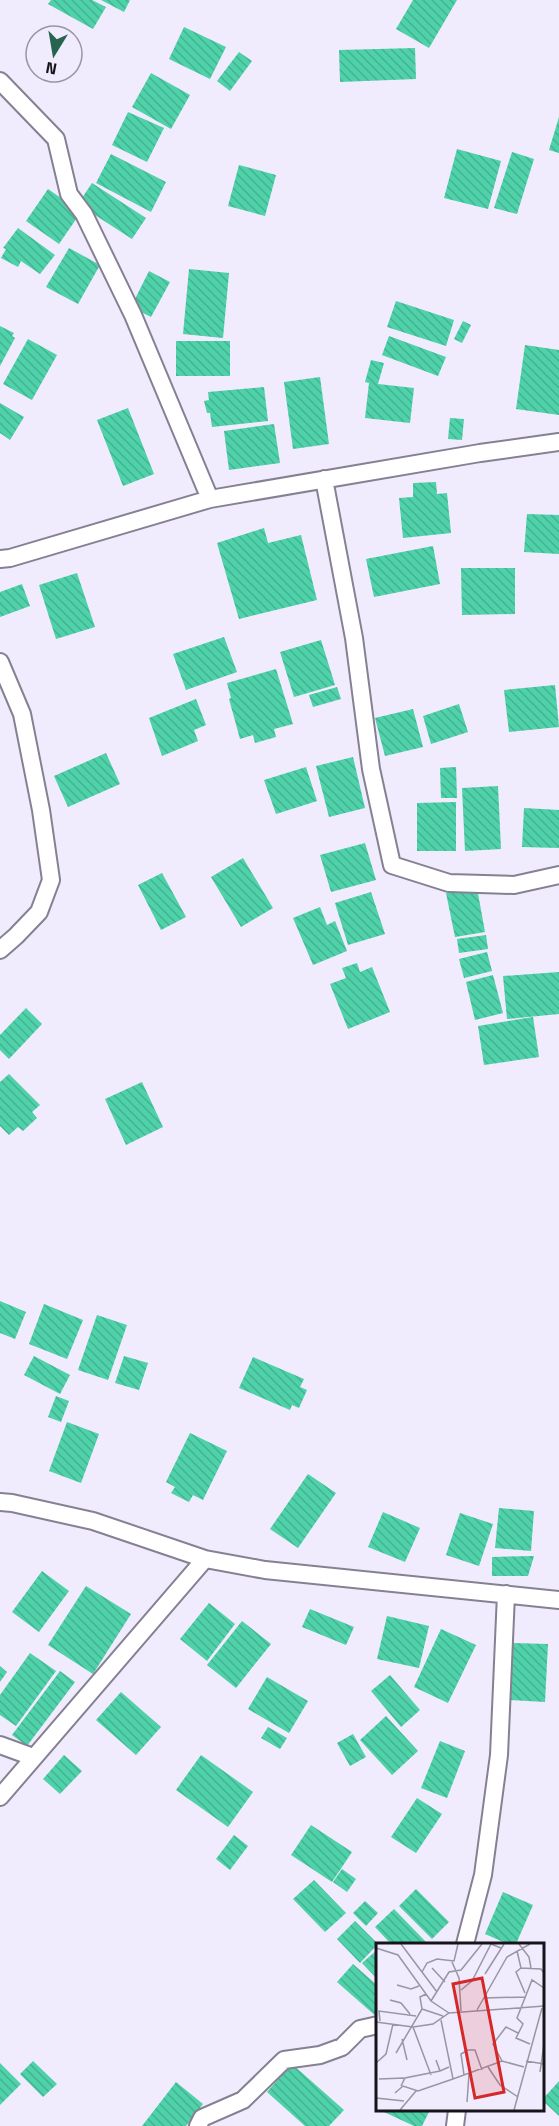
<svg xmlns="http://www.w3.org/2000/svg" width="559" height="2126" font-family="'Titillium Web',sans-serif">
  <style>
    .building { fill: url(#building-back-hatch) }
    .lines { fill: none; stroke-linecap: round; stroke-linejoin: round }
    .street-casing { stroke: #868192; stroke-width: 20 }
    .street { stroke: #fff; stroke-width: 16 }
    .inset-road { fill: none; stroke: #9995a2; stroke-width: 1.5 }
    .view { fill: #d62828; fill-opacity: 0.15; stroke: #d62828; stroke-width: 3 }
    .inset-edge { fill: none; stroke: #16141a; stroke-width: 3 }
  </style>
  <defs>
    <pattern id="building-back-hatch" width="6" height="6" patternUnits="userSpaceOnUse" patternTransform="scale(1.5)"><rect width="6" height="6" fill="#4fd1a9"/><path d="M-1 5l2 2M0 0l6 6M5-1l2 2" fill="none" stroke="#44b391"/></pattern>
  </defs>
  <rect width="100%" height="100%" fill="#f0ebfd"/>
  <path class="building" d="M51,0H92L106,7L93,29L48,4Z
    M101,0H130L124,12Z
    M413,0H457L429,48L396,29Z
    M184,27L226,47L210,79L169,59Z
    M415,48L416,79L340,82L339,50Z
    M239,52L252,61L230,91L217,81Z
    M151,73L190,95L171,129L132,107Z
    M128,112L164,128L147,162L112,145Z
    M559,117V153L549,150Z
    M457,149L501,161L488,209L444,198Z
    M512,152L534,159L517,214L494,208Z
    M111,154L166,182L151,212L96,183Z
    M239,165L276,175L265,216L228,206Z
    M92,183L146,218L132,239L78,204Z
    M48,189L81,212L59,244L26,221Z
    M18,228L55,255L40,274L21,261L18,267L1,258L6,249L3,248Z
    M69,248L100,265L78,304L46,287Z
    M189,269L229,273L223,338L183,334Z
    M149,271L170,282L151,317L131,307Z
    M396,301L454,320L446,346L387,327Z
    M463,321L471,325L462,343L454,339Z
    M0,326L14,333L12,336L15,338L0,366Z
    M389,336L446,357L438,376L382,355Z
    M28,339L57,355L32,400L3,384Z
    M176,341H230V376H176Z
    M525,345L559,350V415L516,409Z
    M371,360L384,363L378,384L414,388L410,423L365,418L369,383L365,382Z
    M320,377L329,444L293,449L284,382Z
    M264,387L268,421L212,427L210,413H207L204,401L209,400L208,392Z
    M0,403L24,417L10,440L0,433Z
    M128,408L154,474L123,486L97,420Z
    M450,418L464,419L462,440L448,439Z
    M274,424L280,463L229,470L224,431Z
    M436,482L437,494L447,493L451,533L403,538L399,498L413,497V483Z
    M527,514L559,515V554L524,552Z
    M264,528L268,543L301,535L317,600L239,619L217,543Z
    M433,546L440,584L374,597L366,559Z
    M461,568H515V614L462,615Z
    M77,573L95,627L56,639L39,585Z
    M22,584L30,606L0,617V592Z
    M224,637L237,672L186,690L173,654Z
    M321,640L335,685L294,697L280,652Z
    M276,669L293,724L274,729L276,737L255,743L253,735L240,739L229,699L231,698L227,683Z
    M555,685L559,727L509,732L504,690Z
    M337,687L341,699L313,707L309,695Z
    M196,699L206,725L194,730L198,741L162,756L149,718Z
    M459,704L468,732L431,744L423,716Z
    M413,709L423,747L385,756L375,718Z
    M106,753L120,784L68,807L54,776Z
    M353,757L365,808L329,817L316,766Z
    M306,767L317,801L276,814L264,780Z
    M456,767L457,798H441L440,768Z
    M498,786L501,849L465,851L462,788Z
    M456,802V851H417V803Z
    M524,808L559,810V848L522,847Z
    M365,843L376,880L331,892L320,855Z
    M243,858L273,908L241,927L211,877Z
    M162,873L186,917L161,930L138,885Z
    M477,888L485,932L455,937L446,893Z
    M371,892L385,934L348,945L335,903Z
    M320,907L327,925L335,921L347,951L313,965L293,918Z
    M486,935L488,949L459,953L457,939Z
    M487,952L492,971L464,978L459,959Z
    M357,963L360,972L372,967L390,1012L348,1029L330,984L346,978L342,968Z
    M559,972V1014L507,1019L503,976Z
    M493,975L503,1013L475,1020L466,982Z
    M26,1008L42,1024L9,1059L0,1050V1035Z
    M533,1017L539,1057L484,1065L478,1026Z
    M9,1074L40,1105L32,1112L37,1118L23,1131L18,1127L9,1135L0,1126V1082Z
    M142,1082L163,1127L126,1145L105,1099Z
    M0,1301L26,1312L15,1339L0,1333Z
    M44,1304L83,1320L67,1359L29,1344Z
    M97,1315L127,1325L108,1380L78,1370Z
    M34,1356L70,1375L60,1394L24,1375Z
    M124,1356L148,1363L139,1390L115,1383Z
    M253,1357L304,1379L300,1387L307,1390L299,1408L292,1405L290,1410L239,1388Z
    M56,1396L69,1401L61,1422L48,1417Z
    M67,1422L99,1434L81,1483L49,1471Z
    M190,1433L227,1451L203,1500L193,1495L189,1502L171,1493L175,1487L166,1482Z
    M308,1474L336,1493L298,1548L270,1529Z
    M499,1508L534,1511L531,1551L495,1548Z
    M383,1512L420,1528L405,1562L368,1547Z
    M460,1513L493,1524L479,1566L446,1555Z
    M534,1556L528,1576H492V1557Z
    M42,1571L69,1591L39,1632L12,1612Z
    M86,1586L131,1614L93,1674L48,1645Z
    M209,1603L235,1624L207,1661L180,1639Z
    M310,1609L354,1627L346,1645L302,1627Z
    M387,1616L429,1626L419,1668L377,1659Z
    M242,1621L271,1644L236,1688L207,1665Z
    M441,1629L476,1645L448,1703L414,1687Z
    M513,1643L548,1644L545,1702L510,1700Z
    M30,1653L56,1671L16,1726L0,1715V1695Z
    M0,1666L7,1672L0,1682Z
    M60,1671L75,1682L27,1746L12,1735Z
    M390,1675L420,1710L401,1727L371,1691Z
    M267,1677L308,1701L289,1733L248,1709Z
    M121,1692L161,1727L136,1755L96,1720Z
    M386,1716L418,1751L392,1775L360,1740Z
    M268,1727L287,1738L280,1749L261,1738Z
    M353,1734L366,1757L350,1766L337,1743Z
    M440,1741L465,1751L447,1798L421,1788Z
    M64,1755L82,1771L60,1794L43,1779Z
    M201,1755L253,1792L228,1827L176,1790Z
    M417,1798L442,1814L416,1853L391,1837Z
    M311,1825L352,1852L332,1882L291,1855Z
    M234,1835L248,1846L230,1870L216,1859Z
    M342,1869L356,1879L347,1892L333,1882Z
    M314,1880L346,1913L325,1932L293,1899Z
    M416,1889L449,1922L432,1939L399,1906Z
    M503,1892L533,1905L516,1944H508L485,1934Z
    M365,1901L378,1913L366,1926L353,1913Z
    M394,1909L427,1943L426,1944H391L375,1927Z
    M355,1921L378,1944L360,1963L337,1939Z
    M378,1949V1980L362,1963Z
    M353,1964L378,1986V2018L337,1982Z
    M33,2061L57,2084L43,2097L20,2074Z
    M0,2063L21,2084L0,2105Z
    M292,2064L344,2110L329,2126H305L267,2092Z
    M559,2081V2116L542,2100Z
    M176,2082L203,2104L186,2126H142Z
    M386,2110H430L422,2126H414L384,2112Z"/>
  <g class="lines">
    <defs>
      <path id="street" d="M0,81L56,139L69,194L84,214L133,315L210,499
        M324,479L354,638L371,769L392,865L449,883L514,885L559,875
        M0,559L10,558L210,499L480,453L559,442
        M0,662L22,714L41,810L51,880L39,912L16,936L0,950
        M0,1502L12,1503L93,1521L205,1559L265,1570L559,1600
        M0,1745L33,1757
        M0,1797L205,1559
        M465,1944L483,1875L499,1755L506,1594
        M198,2126L202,2118L243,2100L284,2060L320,2055L342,2047L360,2029L378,2025
        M455,2126L457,2110"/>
    </defs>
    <use href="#street" class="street-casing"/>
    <use href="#street" class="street"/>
  </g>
  <g transform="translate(376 1943)">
    <rect width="168" height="168" fill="#f0ebfd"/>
    <path class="inset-road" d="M25,1L61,49M143,1L153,14L155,25M0,5L22,12L55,58L73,70M141,8L145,25L140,29L149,50M76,19L83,35L85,68M56,25L69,39M145,25L165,26L168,30M46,29L51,20L61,16L78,18L82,1M109,31L128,1M21,42L35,46L43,43M85,47L96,38L115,1L125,5M108,55L149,54M14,57L25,60L34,71M55,58L73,29L85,27L106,1M46,66L67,73M101,67L131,14L154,1M65,77L77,136L126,118L148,124M4,78L3,68L40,73M0,79L37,84L57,81L73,70L168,63M37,84L55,132M26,96L31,117M154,101L140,95L147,81L141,75L156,37L168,45M20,110L46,66L44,54L50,51M60,117L64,128L73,124M126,118L117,101L130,84L142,90M150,118L168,121M0,120L10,111L17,81M112,124L124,142L142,154M164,129L168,101M88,132L85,111L92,107H99L106,127M3,136L28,135M25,143L29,135L64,128M19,150L27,143L42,148L77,136M0,155L28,158M91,159L93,131M24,167L40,148M138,167L166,65"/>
    <path class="view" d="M106,35L128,149L99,155L77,41Z"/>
    <rect width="168" height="168" class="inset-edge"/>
  </g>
  <g transform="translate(54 54) rotate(191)"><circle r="28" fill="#f0ebfd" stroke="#9995a2" stroke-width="1.5"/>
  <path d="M0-4.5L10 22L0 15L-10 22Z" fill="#266450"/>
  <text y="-9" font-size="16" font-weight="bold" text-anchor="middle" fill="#16141a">N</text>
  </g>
</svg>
